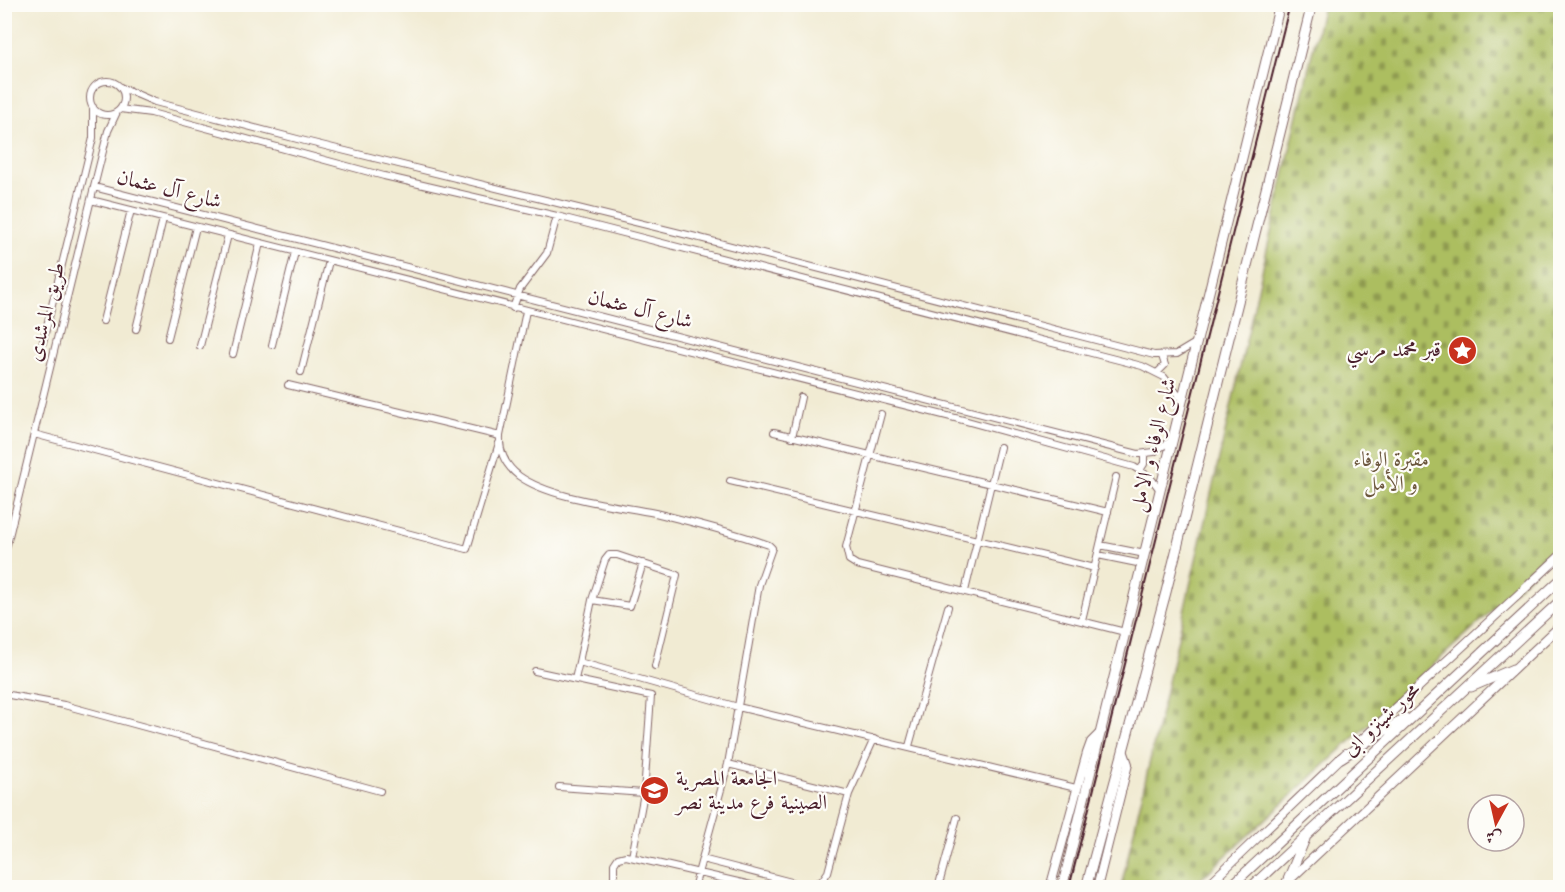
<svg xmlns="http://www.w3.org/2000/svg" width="1565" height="892" font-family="'Old Standard TT',Amiri,serif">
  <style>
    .cemetery { fill: url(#cemetery-stones); stroke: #7b6e46; stroke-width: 1.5 }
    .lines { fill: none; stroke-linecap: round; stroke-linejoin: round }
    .street-casing { stroke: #846666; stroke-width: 8 }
    .secondary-casing { stroke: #846666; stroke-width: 10 }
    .primary-casing { stroke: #846666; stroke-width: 11 }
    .street { stroke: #fff; stroke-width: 6 }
    .secondary { stroke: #fff; stroke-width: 8 }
    .primary { stroke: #fff; stroke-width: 9 }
    .rail { stroke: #4a1f2b; stroke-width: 2 }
    .labels { text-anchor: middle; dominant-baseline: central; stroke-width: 4.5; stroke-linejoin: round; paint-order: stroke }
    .street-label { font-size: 21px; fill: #4a1f2b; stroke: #fdfcf7 }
    .poi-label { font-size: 21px; fill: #4a1f2b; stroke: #fdfcf7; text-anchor: end }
    .park-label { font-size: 21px; fill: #6c573e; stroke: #fdfcf7 }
  </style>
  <defs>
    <pattern id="cemetery-stones" width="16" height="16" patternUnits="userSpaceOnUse" patternTransform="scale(1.5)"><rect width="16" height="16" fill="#acbe61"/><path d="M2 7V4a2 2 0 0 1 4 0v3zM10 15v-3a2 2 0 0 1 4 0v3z" fill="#8e9a50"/></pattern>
  </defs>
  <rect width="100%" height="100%" fill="#fdfcf7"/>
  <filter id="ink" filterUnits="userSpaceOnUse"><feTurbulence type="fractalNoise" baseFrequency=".0167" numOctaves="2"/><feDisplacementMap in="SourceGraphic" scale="12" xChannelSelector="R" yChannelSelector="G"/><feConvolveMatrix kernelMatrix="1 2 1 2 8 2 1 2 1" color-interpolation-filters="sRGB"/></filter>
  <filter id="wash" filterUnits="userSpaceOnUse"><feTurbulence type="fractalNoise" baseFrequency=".008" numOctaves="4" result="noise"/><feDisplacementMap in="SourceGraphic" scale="24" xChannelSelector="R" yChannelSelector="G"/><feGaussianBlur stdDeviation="1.35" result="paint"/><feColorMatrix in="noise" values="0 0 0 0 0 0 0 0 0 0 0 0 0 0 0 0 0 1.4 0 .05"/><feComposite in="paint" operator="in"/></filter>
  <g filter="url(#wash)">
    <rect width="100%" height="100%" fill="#f1ebd3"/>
    <path class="cemetery" d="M1323,5H1560V548L1192,887H1121Z"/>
  </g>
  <g filter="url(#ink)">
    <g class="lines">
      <defs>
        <path id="street" d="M90 98a17 17 0 1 1 34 0a17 17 0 1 1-34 0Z
          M120,87L155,102L305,141L696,237L1154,355L1177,354L1197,342
          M120,109L151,113L384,176L557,216L1142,366L1164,377L1183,401
          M94,187L1138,454L1154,452L1172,440
          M91,200L963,420L1134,467L1150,477L1160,490
          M513,308L520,289L547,253L557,216
          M526,311L500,436C499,452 506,466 519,476C551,499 615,505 655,513C693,522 732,532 769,545L772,548L759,585L728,764L694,888
          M103,321L131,210
          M136,329L163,219
          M168,338L196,227
          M272,345L295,252
          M42,346L93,138V107
          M200,346L228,235
          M233,354L260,243
          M301,372L329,261
          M1157,373L1165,365L1162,356
          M288,385L500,436
          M881,414L846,547L849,560L857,565L1125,632
          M774,432L1108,512
          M34,434L467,549L499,443
          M792,437L801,397
          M1140,470L1144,464V455
          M730,481L1095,568
          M1100,545L1145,554
          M1098,555L1142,564
          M4,557L94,187L108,131L117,112
          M965,591L1000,447
          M592,600L630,606L643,563
          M1082,620L1116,477
          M655,666L677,575L617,555H609L605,560L592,600L579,662L738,707L1076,788
          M535,671L651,696L644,793L632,857
          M575,679L579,662
          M4,694L64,705L380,791
          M909,746L948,607
          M728,764L849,794
          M559,787L644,793
          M702,859L803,885L821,882L828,872L849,794L874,739
          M614,888V864L618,858L626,856L764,888
          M938,888L957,818"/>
        <path id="secondary" d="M1356,745L1560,556
          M1050,888L1087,753L1091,742L1102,731
          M1097,888L1128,764L1123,750
          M1205,888L1346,753
          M1281,888L1560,626"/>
        <path id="primary" d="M1471,687L1513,669
          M1341,758L1405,718
          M1287,882L1305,839
          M1062,888L1280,4
          M1086,888L1166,592L1312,4
          M1229,888L1560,580
          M1250,888L1560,601"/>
      </defs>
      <use href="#street" class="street-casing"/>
      <use href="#secondary" class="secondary-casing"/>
      <use href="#primary" class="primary-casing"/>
      <use href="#street" class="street"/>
      <use href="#secondary" class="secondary"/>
      <use href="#primary" class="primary"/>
      <path class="rail" d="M1069,888L1290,4"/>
    </g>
  </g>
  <defs>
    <symbol id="sight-disc" viewBox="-11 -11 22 22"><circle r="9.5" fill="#c8321e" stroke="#fdfcf7"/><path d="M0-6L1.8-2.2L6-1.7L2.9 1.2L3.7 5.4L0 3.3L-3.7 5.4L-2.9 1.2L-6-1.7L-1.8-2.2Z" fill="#fff"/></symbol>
    <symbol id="university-disc" viewBox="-11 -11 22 22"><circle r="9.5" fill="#c8321e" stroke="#fdfcf7"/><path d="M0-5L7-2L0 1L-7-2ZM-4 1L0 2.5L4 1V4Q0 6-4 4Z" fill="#fff"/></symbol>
  </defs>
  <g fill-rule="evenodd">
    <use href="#sight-disc" x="1446" y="334" width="33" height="33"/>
    <use href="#university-disc" x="638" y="774" width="33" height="33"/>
  </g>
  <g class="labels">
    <g class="street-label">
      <text transform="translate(169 190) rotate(14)">شارع آل عثمان</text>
      <text transform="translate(640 310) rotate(14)">شارع آل عثمان</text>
      <text transform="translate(47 312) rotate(-76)">طريق المرشدى</text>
      <text transform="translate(1154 445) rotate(-76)">شارع الوفاء و الامل</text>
      <text transform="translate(1382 720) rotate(-43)">محور شينزو ابى</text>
    </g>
    <g class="poi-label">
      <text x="1441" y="350">قبر محمد مرسي</text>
      <text x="676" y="779" text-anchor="start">الجامعة المصرية<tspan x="676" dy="24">الصينية فرع مدينة نصر</tspan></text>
    </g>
    <g class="park-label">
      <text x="1391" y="460">مقبرة الوفاء<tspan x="1391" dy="24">و الأمل</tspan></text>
    </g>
  </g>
  <rect width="1565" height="892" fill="none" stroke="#fdfcf7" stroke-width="24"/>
  <g transform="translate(1496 823) rotate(188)"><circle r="28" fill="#fdfcf7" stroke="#b5a4a5" stroke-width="1.5"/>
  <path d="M0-4.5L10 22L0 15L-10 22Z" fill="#c8321e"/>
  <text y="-9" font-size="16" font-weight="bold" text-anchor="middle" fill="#4a1f2b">ش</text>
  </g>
</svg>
